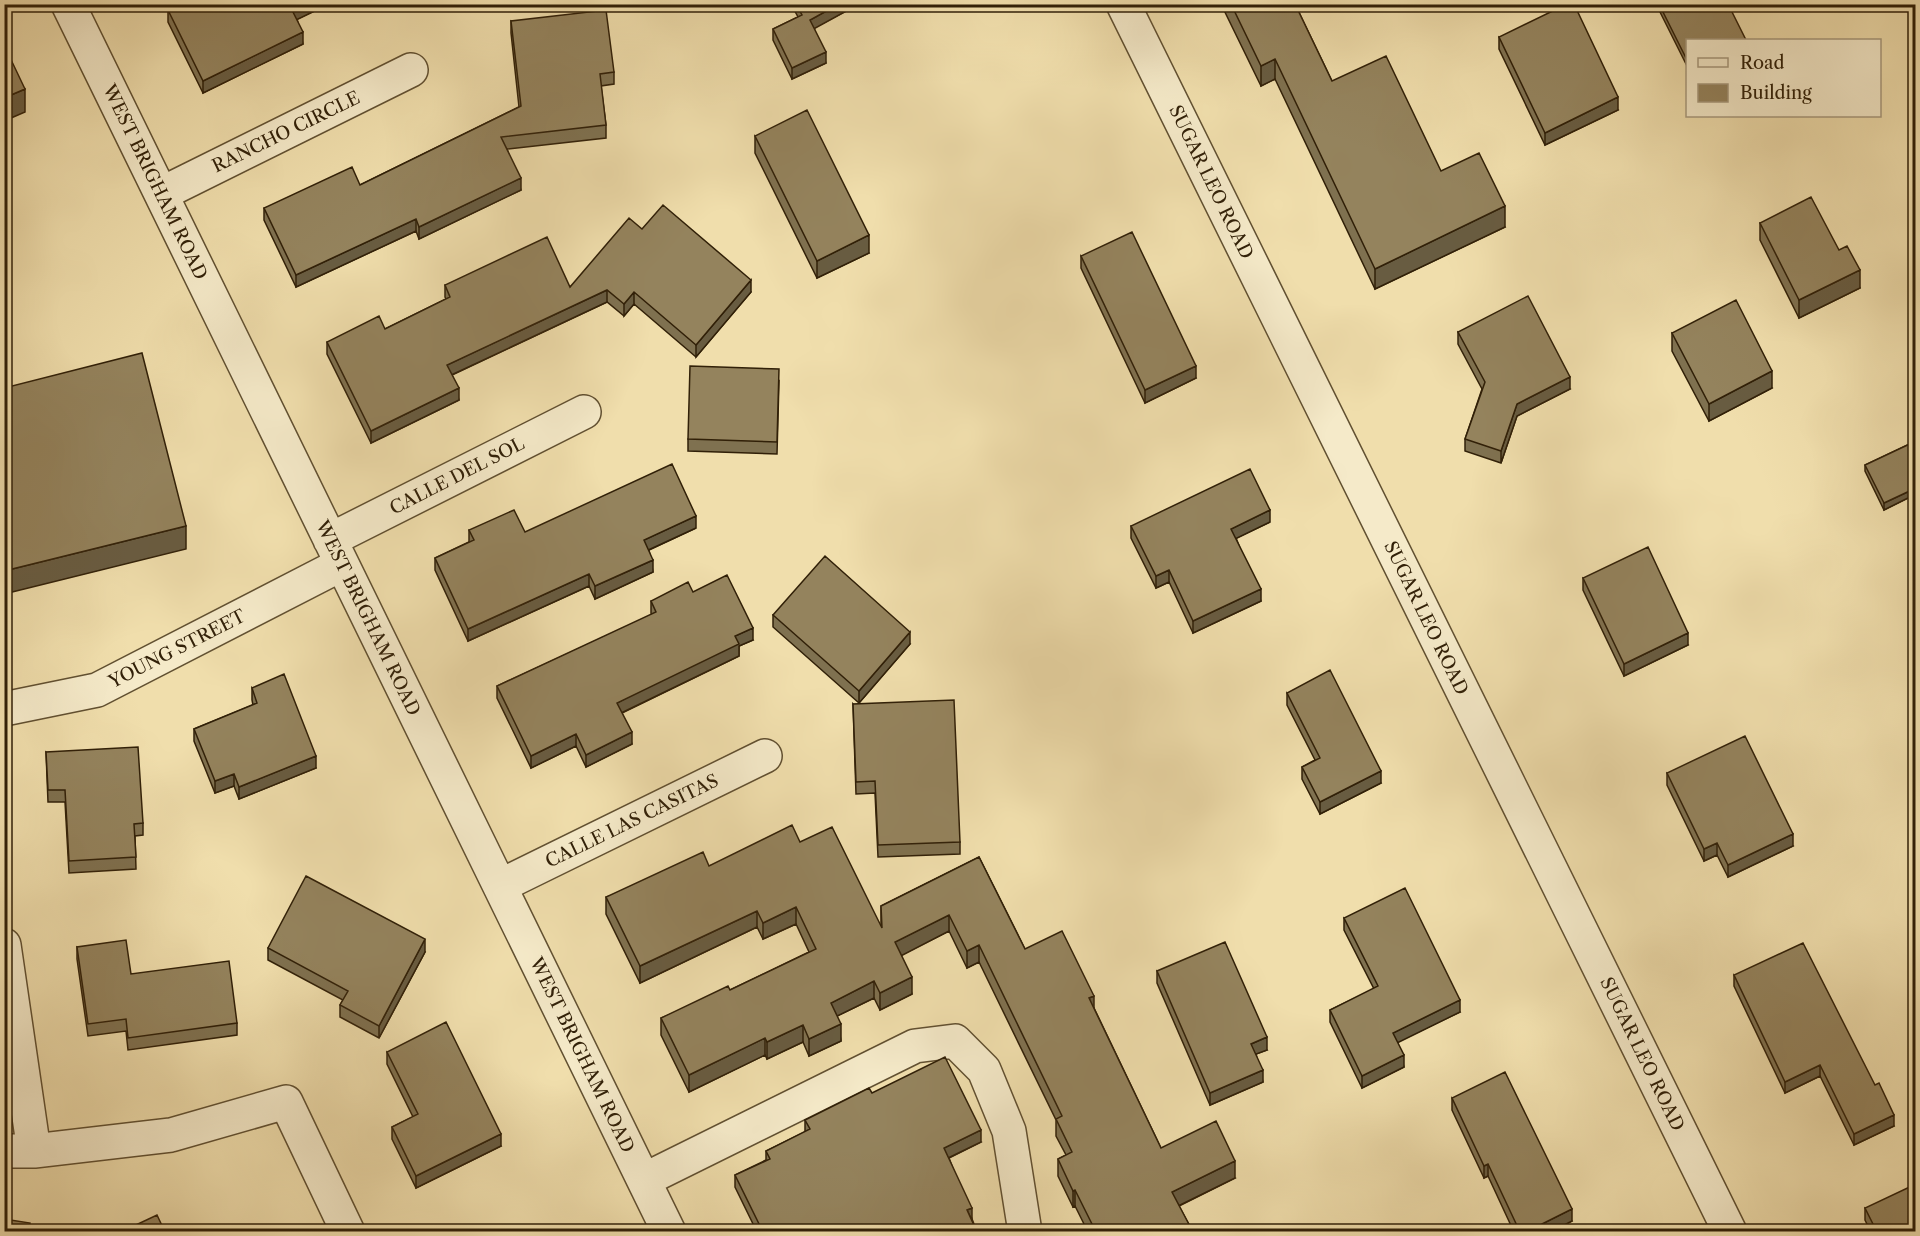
<svg xmlns="http://www.w3.org/2000/svg" width="1920" height="1236" font-family="'Libre Caslon Text',serif">
  <style>
    .lines { fill: none; stroke-linecap: round; stroke-linejoin: round }
    .street-casing { stroke: #615031; stroke-width: 36 }
    .street { stroke: #f5eac9; stroke-width: 33 }
    .wall { fill: #7f7150; stroke: #312008; stroke-width: 1.5 }
    .shaded-wall { fill: #685c41; stroke: #312008; stroke-width: 1.5 }
    .building { fill: #94835d; stroke: #312008; stroke-width: 1.5 }
    .labels { text-anchor: middle; dominant-baseline: central; stroke-width: 5; stroke-linejoin: round; paint-order: stroke }
    .street-label { font-size: 18px; fill: #312008; stroke: #f5eac9 }
  </style>
  <rect width="100%" height="100%" fill="#f0deac"/>
  <filter id="stains"><feTurbulence type="fractalNoise" baseFrequency=".00333" numOctaves="4"/><feColorMatrix values="0 0 0 0 .2 0 0 0 0 .09 0 0 0 0 .02 0 0 0 .5 -.17"/></filter>
  <radialGradient id="worn" r=".72"><stop offset=".6" stop-color="#630" stop-opacity="0"/><stop offset="1" stop-color="#630" stop-opacity=".3"/></radialGradient>
  <g class="lines">
    <defs>
      <path id="street" d="M68,4L669,1232
        M1123,4L1730,1232
        M161,194L411,70
        M330,540L584,412
        M4,709L97,690L342,564
        M500,886L765,756
        M4,945L34,1151
        M4,1151H34L171,1135L286,1102L348,1232
        M644,1180L915,1046L955,1041L984,1070L1009,1131L1025,1232"/>
    </defs>
    <use href="#street" class="street-casing"/>
    <use href="#street" class="street"/>
  </g>
  <path class="wall" d="M329,4L297,19L303,44L203,93L168,22V10Z
    M791,4H859L814,28L826,63L792,79L773,40V29L798,17Z
    M897,4H914L900,11Z
    M1221,4H1295L1332,81L1441,171L1505,227L1375,289L1275,79L1261,86Z
    M1656,4H1728L1688,40V68Z
    M511,21L614,72V84L601,86L606,125V138L507,149L521,190L419,239L416,231L296,287L264,220V208L360,185L519,107L511,33Z
    M1499,37L1618,110L1545,145L1499,49Z
    M755,136L869,253L817,278L755,153Z
    M1760,223L1839,250L1860,288L1799,318L1760,240Z
    M642,229L751,292L696,357L634,304L624,316L607,302L452,375L459,400L371,443L327,354V342L385,329L446,299L445,297V285L570,287Z
    M1081,256L1196,378L1145,403L1081,268Z
    M1458,332L1570,389L1517,416L1501,463L1465,451V439L1482,389L1458,344Z
    M1672,333L1772,388L1709,421L1672,351Z
    M779,381L777,454L688,451V439Z
    M1916,441V494L1884,510L1865,471V465Z
    M1270,522L1236,538L1261,601L1193,633L1169,582L1156,588L1131,538V526Z
    M696,528L649,550L653,572L595,599L589,586L468,641L435,570V558L469,542V530L525,532Z
    M1583,578L1688,645L1624,676L1583,590Z
    M693,592L753,640L739,646V656L622,713L632,744L586,767L576,746L531,768L497,698V686L652,615L651,613V601Z
    M773,615L910,644L859,703L773,627Z
    M252,688L316,768L239,799L234,786L215,793L194,741V729L253,705L252,700Z
    M1287,693L1381,783L1320,814L1302,779V767L1315,760L1287,705Z
    M853,704L960,842V854L878,857L875,793L856,794Z
    M46,752L143,823V835L135,836L136,869L69,873L65,802H48Z
    M1667,773L1793,846L1728,877L1717,855L1704,861L1667,785Z
    M800,842L881,927V906L979,857L1025,949L1094,1008L1161,1148L1235,1178L1179,1206L1193,1232H1088L1075,1206L1073,1207L1058,1176V1159L1066,1155L1056,1136V1120L979,962L967,968L949,931L901,955L912,994L880,1010L874,998L837,1016L841,1041L809,1056L803,1042L767,1059L765,1055L689,1092L661,1035V1018L730,990L809,952L796,924L763,939L757,927L640,983L606,914V897L709,866Z
    M1344,918L1460,1012L1397,1042L1404,1067L1362,1088L1330,1022V1010L1374,989L1344,930Z
    M77,947L131,974L237,1023V1035L128,1050L126,1031L88,1036L77,959Z
    M268,948L425,952L379,1038L340,1017V1005L343,1000L268,960Z
    M1157,971L1267,1050L1256,1054L1263,1082L1210,1105L1157,983Z
    M1734,975L1894,1126L1854,1145L1820,1076L1785,1093L1734,986Z
    M387,1052L501,1146L416,1188L392,1139V1127L413,1117L387,1064Z
    M872,1093L981,1142L949,1158L977,1232H757L735,1187V1175L766,1160V1151L805,1132V1120Z
    M1452,1098L1572,1221L1551,1232H1514L1488,1176L1484,1178L1452,1110Z
    M1865,1208L1916,1232H1871L1865,1220Z"/>
  <path class="shaded-wall" d="M303,4H329L292,22V10Z
    M839,4H859L810,31V20Z
    M900,4H914L900,11Z
    M303,32V44L203,93V81Z
    M826,52V63L792,79V68Z
    M1275,59V79L1261,86V66Z
    M25,89V112L4,121V98Z
    M1618,97V110L1545,145V133Z
    M521,178V190L419,239V227Z
    M1505,206V227L1375,289V269Z
    M416,219V231L296,287V275Z
    M869,235V253L817,278V261Z
    M1860,270V288L1799,318V300Z
    M751,280V292L696,357V345Z
    M607,290V302L447,377V365Z
    M634,292V304L624,316V304Z
    M1196,366V378L1145,403V390Z
    M1772,371V388L1709,421V404Z
    M1570,377V389L1517,416L1501,463V451L1517,404Z
    M459,388V400L371,443V431Z
    M1916,488V494L1884,510V503Z
    M1270,510V522L1231,541V529Z
    M696,516V528L644,552V540Z
    M186,526V549L4,594V571Z
    M653,560V572L595,599V586Z
    M1169,570V582L1156,588V576Z
    M589,574V586L468,641V629Z
    M1261,589V601L1193,633V621Z
    M753,628V640L739,646V656L617,715V703L735,636Z
    M910,632V644L859,703V691Z
    M1688,633V645L1624,676V664Z
    M632,732V744L586,767V755Z
    M576,734V746L531,768V756Z
    M316,756V768L239,799V787Z
    M1381,771V783L1320,814V802Z
    M234,774V786L215,793V781Z
    M1793,834V846L1728,877V865Z
    M1717,843V855L1704,861V849Z
    M796,907V924L763,939V923Z
    M757,911V927L640,983V966Z
    M949,915V931L895,959V942Z
    M425,939V952L379,1038V1026Z
    M979,945V962L967,968V951Z
    M912,977V994L880,1010V993Z
    M874,981V998L831,1019V1003Z
    M1094,996V1012L1089,998Z
    M1460,1000V1012L1393,1045V1033Z
    M841,1024V1041L809,1056V1039Z
    M803,1025V1042L767,1059V1042Z
    M1267,1037V1050L1251,1056V1044Z
    M765,1038V1055L689,1092V1075Z
    M1404,1055V1067L1362,1088V1076Z
    M1820,1065V1076L1785,1093V1082Z
    M1263,1070V1082L1210,1105V1093Z
    M1894,1115V1126L1854,1145V1134Z
    M981,1130V1142L944,1160V1148Z
    M501,1134V1146L416,1188V1176Z
    M1235,1161V1178L1172,1209V1192Z
    M1488,1164V1176L1484,1178V1166Z
    M1075,1190V1206L1073,1207V1191Z
    M972,1208V1220L967,1210Z
    M1572,1209V1221L1551,1232H1526Z
    M1122,1225V1232H1110Z"/>
  <path class="building" d="M180,4H303L292,10L303,32L203,81L168,10Z
    M796,4H839L810,20L826,52L792,68L773,29L802,15Z
    M1231,4H1295L1332,81L1386,56L1441,171L1479,153L1505,206L1375,269L1275,59L1261,66Z
    M1567,4H1574L1618,97L1545,133L1499,37Z
    M1659,4H1728L1746,40H1688V62Z
    M606,10L614,72L600,74L606,125L501,137L521,178L419,227L416,219L296,275L264,208L352,167L360,185L521,106L511,21Z
    M4,45L25,89L4,98Z
    M807,110L869,235L817,261L755,136Z
    M1811,197L1839,250L1847,246L1860,270L1799,300L1760,223Z
    M663,205L751,280L696,345L634,292L624,304L607,290L447,365L459,388L371,431L327,342L379,316L385,329L450,297L445,285L547,237L570,287L629,218L642,229Z
    M1132,232L1196,366L1145,390L1081,256Z
    M1528,296L1570,377L1517,404L1501,451L1465,439L1485,382L1458,332Z
    M1736,300L1772,371L1709,404L1672,333Z
    M142,353L186,526L4,571V388Z
    M690,366L779,369L777,442L688,439Z
    M1916,441V488L1884,503L1865,465Z
    M672,464L696,516L644,540L653,560L595,586L589,574L468,629L435,558L474,540L469,530L514,510L525,532Z
    M1250,469L1270,510L1231,529L1261,589L1193,621L1169,570L1156,576L1131,526Z
    M1648,547L1688,633L1624,664L1583,578Z
    M825,556L910,632L859,691L773,615Z
    M727,575L753,628L735,636L739,644L617,703L632,732L586,755L576,734L531,756L497,686L656,612L651,601L688,582L693,592Z
    M1330,670L1381,771L1320,802L1302,767L1320,758L1287,693Z
    M284,674L316,756L239,787L234,774L215,781L194,729L257,703L252,688Z
    M954,700L960,842L878,845L875,781L856,782L853,704Z
    M1745,736L1793,834L1728,865L1717,843L1704,849L1667,773Z
    M138,747L143,823L134,824L136,857L69,861L65,790H48L46,752Z
    M792,825L800,842L832,827L882,928L881,906L979,857L1025,949L1062,931L1094,996L1089,998L1161,1148L1216,1121L1235,1161L1172,1192L1193,1232H1125L1122,1225L1110,1232H1096L1075,1190L1073,1191L1058,1159L1072,1152L1056,1119L1062,1116L979,945L967,951L949,915L895,942L912,977L880,993L874,981L831,1003L841,1024L809,1039L803,1025L767,1042L765,1038L689,1075L661,1018L728,986L730,990L816,949L796,907L763,923L757,911L640,966L606,897L703,852L709,866Z
    M306,876L425,939L379,1026L340,1005L348,991L268,948Z
    M1405,888L1460,1000L1393,1033L1404,1055L1362,1076L1330,1010L1378,986L1344,918Z
    M126,940L131,974L229,961L237,1023L128,1038L126,1019L88,1024L77,947Z
    M1225,942L1267,1037L1251,1044L1263,1070L1210,1093L1157,971Z
    M1803,943L1875,1085L1879,1083L1894,1115L1854,1134L1820,1065L1785,1082L1734,975Z
    M446,1022L501,1134L416,1176L392,1127L418,1114L387,1052Z
    M945,1057L981,1130L944,1148L972,1208L967,1210L977,1232H774L773,1230L770,1232H763L735,1175L770,1159L766,1151L810,1129L805,1120L869,1088L872,1093Z
    M1505,1072L1572,1209L1526,1232H1520L1488,1164L1484,1166L1452,1098Z
    M1916,1184V1232H1877L1865,1208Z
    M157,1215L165,1232H121Z
    M4,1219L30,1223L28,1232H4Z"/>
  <g class="labels">
    <g class="street-label">
      <text transform="translate(286 132) rotate(-26)">RANCHO CIRCLE</text>
      <text transform="translate(155 182) rotate(64)">WEST BRIGHAM ROAD</text>
      <text transform="translate(1211 182) rotate(64)">SUGAR LEO ROAD</text>
      <text transform="translate(457 476) rotate(-27)">CALLE DEL SOL</text>
      <text transform="translate(368 618) rotate(64)">WEST BRIGHAM ROAD</text>
      <text transform="translate(1426 618) rotate(64)">SUGAR LEO ROAD</text>
      <text transform="translate(177 649) rotate(-27)">YOUNG STREET</text>
      <text transform="translate(632 821) rotate(-26)">CALLE LAS CASITAS</text>
      <text transform="translate(1642 1054) rotate(64)">SUGAR LEO ROAD</text>
      <text transform="translate(582 1055) rotate(64)">WEST BRIGHAM ROAD</text>
    </g>
  </g>
  <rect width="1920" height="1236" fill="none" stroke="#f0deac" stroke-width="24"/>
  <rect x="6" y="6" width="1908" height="1224" fill="none" stroke="#312008" stroke-width="3"/>
  <rect x="12" y="12" width="1896" height="1212" fill="none" stroke="#312008" stroke-width="1.5"/>
  <rect x="1686" y="39" width="195" height="78" fill="#f5eac9" stroke="#a7997c" stroke-width="1.5"/>
  <rect x="1698" y="58" width="30" height="9" fill="#f5eac9" stroke="#a7997c" stroke-width="1.5"/>
  <text x="1740" y="69" font-size="18" fill="#312008">Road</text>
  <rect x="1698" y="84" width="30" height="18" fill="#94835d" stroke="#a7997c" stroke-width="1.5"/>
  <text x="1740" y="99" font-size="18" fill="#312008">Building</text>
  <rect width="100%" height="100%" filter="url(#stains)"/>
  <rect width="100%" height="100%" fill="url(#worn)"/>
</svg>
